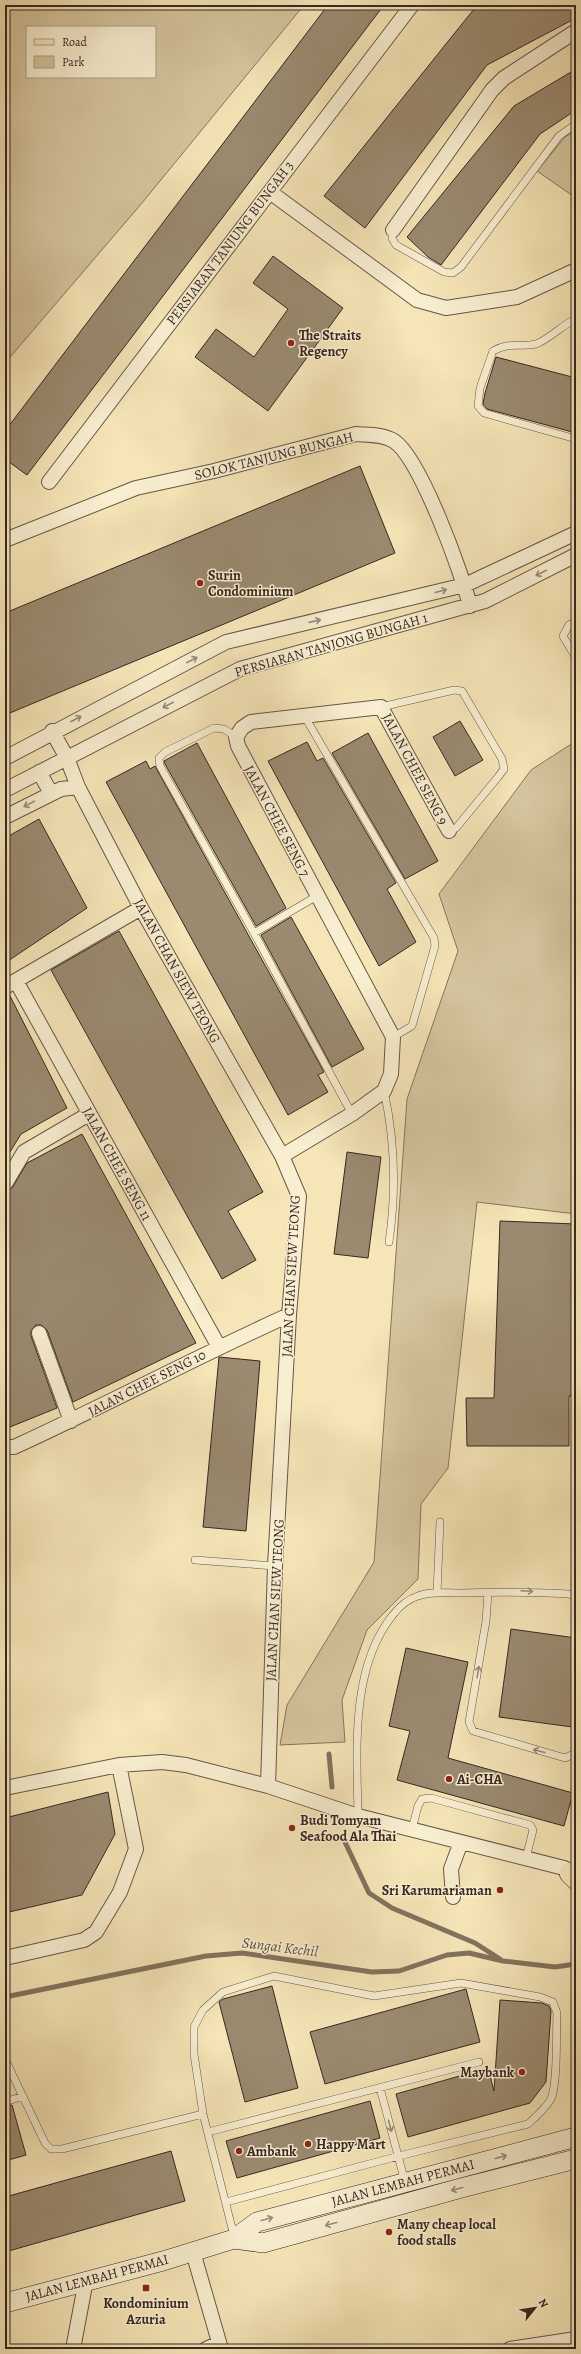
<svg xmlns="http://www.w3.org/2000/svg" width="581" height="2354" font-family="Alegreya,serif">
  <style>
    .green { fill: #d5c59e; stroke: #867660; fill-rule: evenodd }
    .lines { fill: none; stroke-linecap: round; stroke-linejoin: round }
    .stream { stroke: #82735e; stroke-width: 5 }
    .building { fill: #9a8a70; stroke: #372823 }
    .lane-casing { stroke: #665748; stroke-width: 8 }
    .street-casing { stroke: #665748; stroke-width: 16 }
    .secondary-casing { stroke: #372823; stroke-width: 20 }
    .primary-casing { stroke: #372823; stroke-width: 22 }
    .lane { stroke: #f8eed0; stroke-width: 7 }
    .street { stroke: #f8eed0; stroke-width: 14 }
    .secondary { stroke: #f8eed0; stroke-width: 19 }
    .primary { stroke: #f5e5b7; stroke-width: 21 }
    .oneway { stroke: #988b7a }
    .poi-dot { fill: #8f2418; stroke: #f8eed0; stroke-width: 1.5 }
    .labels { text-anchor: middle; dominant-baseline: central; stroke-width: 3; stroke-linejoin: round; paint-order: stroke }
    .street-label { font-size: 14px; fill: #372823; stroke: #f8eed0 }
    .poi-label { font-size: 14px; font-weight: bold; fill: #372823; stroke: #f8eed0; text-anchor: start }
    .water-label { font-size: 15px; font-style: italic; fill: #5c4e40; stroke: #f8eed0 }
  </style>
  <rect width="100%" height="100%" fill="#f5e5b7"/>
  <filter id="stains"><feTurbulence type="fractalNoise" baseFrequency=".005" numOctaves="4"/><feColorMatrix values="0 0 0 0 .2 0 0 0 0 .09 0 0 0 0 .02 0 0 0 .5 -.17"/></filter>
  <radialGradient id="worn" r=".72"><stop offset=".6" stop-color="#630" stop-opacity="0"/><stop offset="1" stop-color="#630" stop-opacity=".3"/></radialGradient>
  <path class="green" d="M5,5H304L142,203L5,363ZM27,27H155V77H27Z
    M576,130V195L573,196L537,171L565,137Z
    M576,741V1214L477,1202L448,1468L421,1504L418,1579L367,1630L342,1700L345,1742L280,1745L287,1705L374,1562L407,1099L458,951L439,894L531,770Z"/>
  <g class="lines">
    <path class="stream" d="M329,1754L332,1787
      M344,1840L369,1893L392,1908L475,1943L500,1959
      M5,1997L206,1956L242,1953L372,1972L399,1971L447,1955L469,1953L503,1961L555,1967L576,1964"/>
  </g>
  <path class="building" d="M328,5H384L27,475L5,459V431Z
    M480,5H576V18L487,65L365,228L324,196L474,9Z
    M576,69V110L540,134L441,265L428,257L407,237L514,106Z
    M273,256L343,308L268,411L195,357L216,329L254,357L288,309L253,283Z
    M496,357L576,378V433L487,409L483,404L485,393Z
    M360,466L395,553L5,715V613Z
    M460,721L483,760L455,776L433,737Z
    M368,733L438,861L405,879L332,753Z
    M307,742L317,761L323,758L396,883L387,889L416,942L379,966L268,761Z
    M197,743L286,908L256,926L165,764L164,761Z
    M146,761L150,769L155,766L324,1072L318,1075L328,1092L288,1115L106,782Z
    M39,819L87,908L5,963V838Z
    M291,917L364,1049L332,1067L261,935Z
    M119,931L263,1192L228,1211L256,1260L222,1279L51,970Z
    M9,994L67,1108L21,1134L5,1160V995Z
    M82,1134L196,1343L73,1402L47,1330L41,1325H36L31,1331V1336L57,1408L5,1429V1192L12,1188L27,1163Z
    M347,1152L381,1157L368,1258L334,1254Z
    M500,1221L576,1224V1359L575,1396H569V1446H467L466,1398H494Z
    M219,1357L260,1361L246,1531L203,1527Z
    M511,1629L576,1638V1697L572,1727L499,1717Z
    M406,1648L468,1662L448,1758L573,1793L564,1826L397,1780L410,1731L389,1726Z
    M108,1792L115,1834L82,1895L5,1913V1818Z
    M272,1986L298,2088L245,2102L219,2002L223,1999Z
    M466,1989L480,2042L325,2084L310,2032Z
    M500,2000L542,2003L549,2006L551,2011L546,2082L530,2103L408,2137L396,2094L488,2068L494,2091Z
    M370,2101L380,2138L237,2178L226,2141Z
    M12,2105L26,2155L5,2161V2107Z
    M171,2151L185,2201L5,2252V2197Z"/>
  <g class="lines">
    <defs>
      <path id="lane" d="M393,230L392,238L396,245L444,272L453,273L461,267L559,136L576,124
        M576,301V319
        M575,319C563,325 546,341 536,344C520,348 511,341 493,351L480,388L478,406L484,413L576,439
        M576,621L569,625L563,636L576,658
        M381,707L454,690L462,691L502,759L504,769L498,777L456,828L449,831
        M305,717L434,938L435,946L412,1026L393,1037
        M236,737L224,729L214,728L165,752L159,758L160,766L254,933L352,1114
        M254,933L317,896
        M384,1091C395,1140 396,1193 389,1242
        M195,1560L275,1566
        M488,1592L486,1621L469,1722L473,1731L565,1758L576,1753
        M437,1593L440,1522
        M358,1816C357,1752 350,1669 392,1616C398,1608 408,1599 418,1596C430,1591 447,1593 460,1593C497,1592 533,1592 569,1594L576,1597
        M412,1829L418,1806L422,1799L431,1798L530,1825L533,1830L526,1858
        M5,2059L45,2143L51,2149H62L203,2114
        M380,2088L405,2182
        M5,2102L23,2096
        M208,2132L479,2062
        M226,2202L399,2156L528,2124C536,2117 545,2109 551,2099C558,2084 556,2033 557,2013L553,2002L540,1997L461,1983L374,1996L274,1976L223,1992L203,2010L194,2027V2054L203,2114L234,2236"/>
      <path id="street" d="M270,192L417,300L446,308L517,297L576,270
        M393,230L492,90L504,78L576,31
        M49,482L412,5
        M5,540L136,488L214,471L356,434C368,435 383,434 394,441C420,458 462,573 470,606
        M52,731L67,758L78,787L141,908L282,1156L299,1196L289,1315L275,1566L268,1786
        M5,758L226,642L465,585L576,533
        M39,772L51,793
        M5,790L240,669L485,601L576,555
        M5,817L61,789L78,787
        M16,981L219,1347
        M5,987L141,908
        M282,1156L352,1114L384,1091L391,1074L393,1037L238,746L236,737L242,728L251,722L381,707L449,831
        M5,1184L24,1152L89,1114
        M39,1333L71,1421
        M5,1447H14C106,1405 196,1357 289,1315
        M5,1788L119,1765L162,1762L186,1765L268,1786L358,1816L564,1868L576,1875
        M453,1897L451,1869L461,1842
        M5,1958L84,1940L96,1932L120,1892L136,1849L119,1765
        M193,2252L221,2349
        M73,2349L86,2280
        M206,2349L219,2343
        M510,2349L576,2339"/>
      <path id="secondary" d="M234,2239L263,2243L461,2188L576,2159
        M5,2303L163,2261L234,2239L257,2222L576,2137"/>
      <path id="primary" d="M570,1873L576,1879"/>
    </defs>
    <use href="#lane" class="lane-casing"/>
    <use href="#street" class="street-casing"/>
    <use href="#secondary" class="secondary-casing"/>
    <use href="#primary" class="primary-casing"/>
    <use href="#lane" class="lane"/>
    <use href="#street" class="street"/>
    <use href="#secondary" class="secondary"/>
    <use href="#primary" class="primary"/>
  </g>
  <defs><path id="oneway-shaft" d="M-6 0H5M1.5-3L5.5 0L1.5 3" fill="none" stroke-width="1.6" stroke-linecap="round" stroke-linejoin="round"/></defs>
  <g class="oneway">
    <use href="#oneway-shaft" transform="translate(541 573) rotate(153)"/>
    <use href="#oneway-shaft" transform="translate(441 591) rotate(-15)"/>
    <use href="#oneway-shaft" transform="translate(315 621) rotate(-13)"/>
    <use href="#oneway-shaft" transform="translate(192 660) rotate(-27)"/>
    <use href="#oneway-shaft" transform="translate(168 705) rotate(153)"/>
    <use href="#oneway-shaft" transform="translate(76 719) rotate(-27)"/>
    <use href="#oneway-shaft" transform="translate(29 804) rotate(152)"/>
    <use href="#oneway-shaft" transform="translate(527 1591) rotate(3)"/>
    <use href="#oneway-shaft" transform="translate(478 1672) rotate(-80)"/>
    <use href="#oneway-shaft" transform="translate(539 1751) rotate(-165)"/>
    <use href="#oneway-shaft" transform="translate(390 2126) rotate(75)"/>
    <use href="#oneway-shaft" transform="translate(501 2157) rotate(-15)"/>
    <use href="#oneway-shaft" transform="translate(457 2189) rotate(165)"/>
    <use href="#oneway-shaft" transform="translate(267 2219) rotate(-15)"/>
    <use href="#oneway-shaft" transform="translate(331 2224) rotate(165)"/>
  </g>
  <g class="poi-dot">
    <circle cx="291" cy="343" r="4"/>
    <circle cx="200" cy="583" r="4"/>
    <circle cx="449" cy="1779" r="4"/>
    <circle cx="292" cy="1828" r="4"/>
    <circle cx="500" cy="1890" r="4"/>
    <circle cx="522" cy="2072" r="4"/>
    <circle cx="308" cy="2144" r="4"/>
    <circle cx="239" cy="2151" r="4"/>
    <circle cx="389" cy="2232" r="4"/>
    <rect x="142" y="2284" width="8" height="8" rx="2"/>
  </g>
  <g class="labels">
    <g class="street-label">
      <text transform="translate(230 243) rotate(-53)">PERSIARAN TANJUNG BUNGAH 3</text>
      <text transform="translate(274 456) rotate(-14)">SOLOK TANJUNG BUNGAH</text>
      <text transform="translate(331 645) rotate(-16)">PERSIARAN TANJONG BUNGAH 1</text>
      <text transform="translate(415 769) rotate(62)">JALAN CHEE SENG 9</text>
      <text transform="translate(277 821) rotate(62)">JALAN CHEE SENG 7</text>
      <text transform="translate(177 971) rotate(61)">JALAN CHAN SIEW TEONG</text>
      <text transform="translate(117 1164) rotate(61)">JALAN CHEE SENG 11</text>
      <text transform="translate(291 1276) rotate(-87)">JALAN CHAN SIEW TEONG</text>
      <text transform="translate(147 1383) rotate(-27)">JALAN CHEE SENG 10</text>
      <text transform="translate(275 1600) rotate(-87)">JALAN CHAN SIEW TEONG</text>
      <text transform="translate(403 2183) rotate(-15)">JALAN LEMBAH PERMAI</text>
      <text transform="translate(97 2278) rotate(-15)">JALAN LEMBAH PERMAI</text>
    </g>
    <g class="poi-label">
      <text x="299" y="335">The Straits<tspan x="299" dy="16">Regency</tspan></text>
      <text x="208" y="575">Surin<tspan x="208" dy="16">Condominium</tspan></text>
      <text x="457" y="1779">Ai-CHA</text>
      <text x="300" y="1820">Budi Tomyam<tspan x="300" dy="16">Seafood Ala Thai</tspan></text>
      <text x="492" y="1890" text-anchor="end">Sri Karumariaman</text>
      <text x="514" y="2072" text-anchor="end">Maybank</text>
      <text x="316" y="2144">Happy Mart</text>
      <text x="247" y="2151">Ambank</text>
      <text x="397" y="2224">Many cheap local<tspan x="397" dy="16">food stalls</tspan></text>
      <text x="146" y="2303" text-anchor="middle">Kondominium<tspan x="146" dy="16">Azuria</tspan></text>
    </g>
    <g class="water-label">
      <text transform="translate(280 1947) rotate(7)">Sungai Kechil</text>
    </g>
  </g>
  <rect width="581" height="2354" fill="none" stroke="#f5e5b7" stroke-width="20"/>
  <rect x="6" y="6" width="569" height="2342" fill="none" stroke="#372823" stroke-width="2"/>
  <rect x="10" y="10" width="561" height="2334" fill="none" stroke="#372823"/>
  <rect x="26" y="26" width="130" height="52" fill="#f8eed0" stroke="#ab9f8b"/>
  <rect x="34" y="39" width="20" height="6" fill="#f5e5b7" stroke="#ab9f8b"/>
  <text x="62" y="46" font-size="12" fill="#372823">Road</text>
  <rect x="34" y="56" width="20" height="12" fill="#d5c59e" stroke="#ab9f8b"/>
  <text x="62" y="66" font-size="12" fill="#372823">Park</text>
  <g transform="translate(535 2308) rotate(60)" stroke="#f8eed0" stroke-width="3" paint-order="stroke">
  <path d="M0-3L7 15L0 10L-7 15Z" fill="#372823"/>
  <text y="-6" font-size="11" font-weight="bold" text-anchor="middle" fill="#372823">N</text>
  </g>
  <rect width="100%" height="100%" filter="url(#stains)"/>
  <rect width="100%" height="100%" fill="url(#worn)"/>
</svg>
